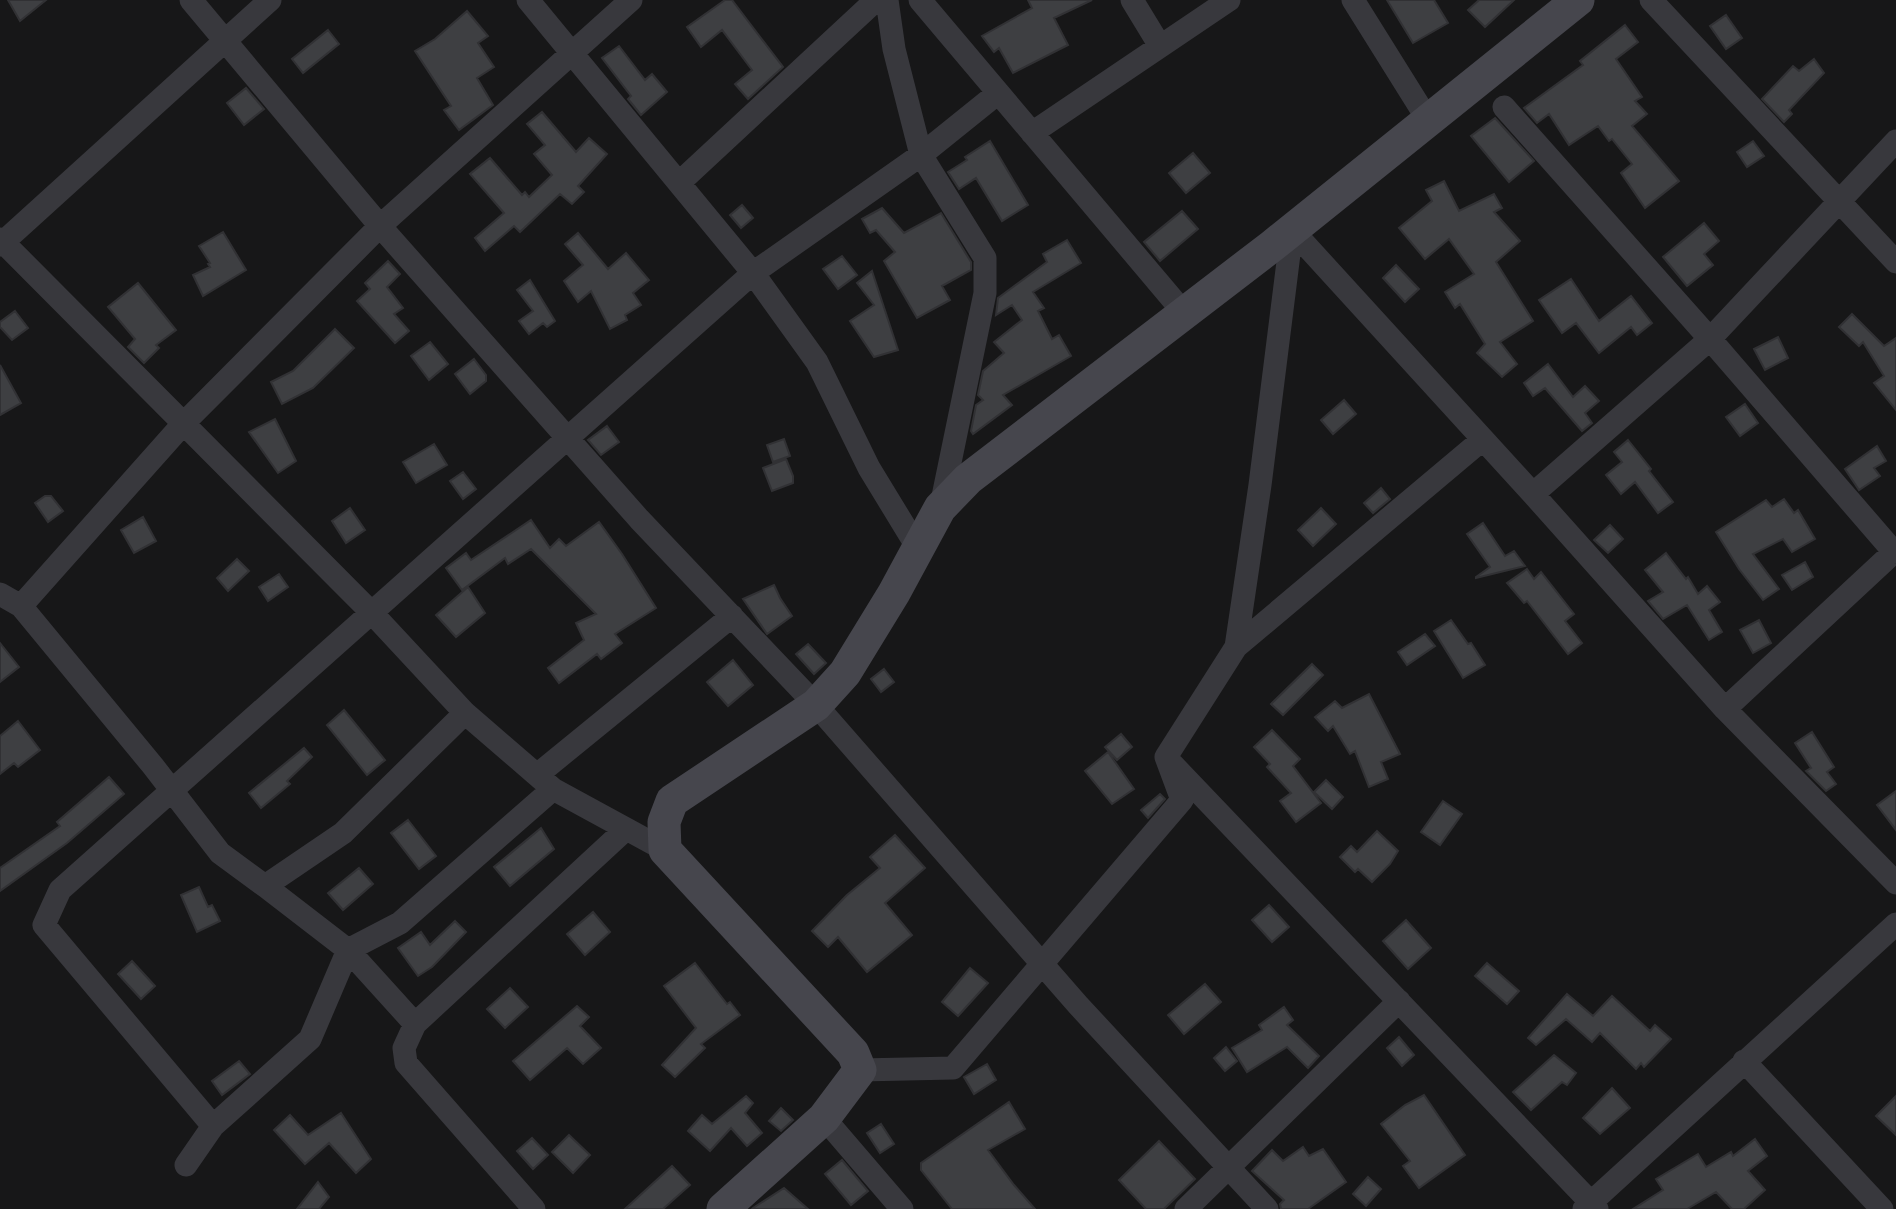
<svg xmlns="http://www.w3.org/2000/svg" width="1896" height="1209" font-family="'Roboto Condensed',sans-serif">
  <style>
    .building { fill: #3e3f42; stroke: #313134; stroke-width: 2 }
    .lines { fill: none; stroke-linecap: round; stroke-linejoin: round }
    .street { stroke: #38383d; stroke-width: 23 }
    .secondary { stroke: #46464d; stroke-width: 33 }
  </style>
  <rect width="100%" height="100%" fill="#171718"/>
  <path class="building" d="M8,0H46L20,21Z
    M725,0H732L783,67L748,99L735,84L752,70L722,30L701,47L687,27Z
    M1028,0H1092L1054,18L1068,45L1013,73L999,48L994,52L982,36L1032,8Z
    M1387,0H1434L1448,23L1413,43Z
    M1479,0H1514L1485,27L1468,10Z
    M467,11L488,36L478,43L494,67L477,78L493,105L459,130L444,110L451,106L415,51L435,39Z
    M1726,15L1742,38L1726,49L1710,26Z
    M1625,25L1638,42L1616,59L1642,97L1635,101L1647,114L1632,126L1679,181L1645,208L1621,173L1632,164L1612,139L1609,141L1598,126L1569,145L1549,114L1537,123L1524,108L1583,65L1580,61Z
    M328,30L339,44L303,73L292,59Z
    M619,46L645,80L652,74L667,92L641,115L628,99L631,96L602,58Z
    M1814,59L1824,73L1789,110L1792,114L1784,122L1762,99L1793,66L1799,71Z
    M246,88L264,109L244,125L227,103Z
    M542,112L576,152L589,138L607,154L578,186L584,192L572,204L560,194L520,232L514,226L485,251L475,238L504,213L470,174L490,158L522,195L525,192L529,197L552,175L534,154L545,145L527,124Z
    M1495,118L1534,161L1509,182L1471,136Z
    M990,141L1028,205L1002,221L976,178L959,189L948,172L967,160L965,157Z
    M1753,141L1764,156L1747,167L1737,152Z
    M1193,153L1210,173L1186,193L1169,173Z
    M1444,181L1459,211L1494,194L1502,208L1494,212L1520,241L1496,262L1533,321L1500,342L1517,364L1502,377L1477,353L1485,344L1460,304L1455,308L1445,292L1474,274L1449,239L1425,259L1399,228L1432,201L1426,190Z
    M742,205L753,218L741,228L730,215Z
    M882,208L904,233L941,213L971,262V270L942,286L950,300L917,318L884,261L895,252L876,230L870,233L862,219Z
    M1182,211L1198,229L1160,261L1144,242Z
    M1704,223L1719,241L1704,254L1713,265L1687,286L1663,257Z
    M223,232L246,270L203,296L193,275L210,267L208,264L210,263L199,246Z
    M578,233L608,269L626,253L649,280L633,293L641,305L625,315L627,320L610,329L591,291L578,302L564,281L583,265L565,244Z
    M1067,240L1081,263L1033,292L1044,308L1038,311L1052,339L1059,335L1071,356L1003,395L1012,405L973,434L971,431L976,405L983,400L978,395L983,371L1004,353L994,342L1022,320L1012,305L996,315L998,298L1047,262L1043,254Z
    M842,256L857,275L838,289L823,269Z
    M388,261L400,274L387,287L403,308L394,314L409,331L395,343L357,301L370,289L365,283Z
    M1396,265L1419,289L1405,302L1383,278Z
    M872,271L898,350L874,357L850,321L874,305L857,283Z
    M1571,279L1599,321L1631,296L1652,323L1637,335L1631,327L1599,353L1576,323L1562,333L1539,300Z
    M530,280L555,321L547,327L543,323L529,334L519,321L533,311L517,290Z
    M138,283L176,330L156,345L159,348L144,363L128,347L135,339L108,307Z
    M15,311L28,328L12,340L0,327V322Z
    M1852,314L1884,346L1896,338V410L1874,383L1884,376L1863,342L1859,346L1839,327Z
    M335,329L354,348L313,388L282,404L271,382L293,371Z
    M1778,337L1788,358L1765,370L1754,349Z
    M430,342L448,364L429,380L411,356Z
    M474,359L486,375V381L470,394L455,374Z
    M1548,364L1573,397L1585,386L1599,401L1585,413L1592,423L1582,431L1545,388L1533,396L1524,383Z
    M0,365L21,403L0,415Z
    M1344,400L1356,414L1333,434L1321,420Z
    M1745,404L1758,423L1740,436L1726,417Z
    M275,419L296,461L278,473L249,432Z
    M607,426L619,442L601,455L588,440Z
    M784,439L790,456L773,462L767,445Z
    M1628,440L1651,469L1649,471L1673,502L1658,513L1635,482L1621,494L1606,475L1622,462L1614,452Z
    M434,444L447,465L416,483L403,462Z
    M1877,446L1886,461L1874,468L1880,476L1859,490L1845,469Z
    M786,459L793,476V483L772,491L763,468Z
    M463,472L476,489L463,499L450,481Z
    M1381,488L1390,499L1373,513L1364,503Z
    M45,496H51L63,511L48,522L35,503Z
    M1784,499L1794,513L1798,510L1815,539L1792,552L1783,539L1753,554L1779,589L1763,600L1739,569L1716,532L1766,500L1772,507Z
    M350,508L365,530L346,543L332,521Z
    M1321,508L1336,524L1313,546L1298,530Z
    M143,517L156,541L134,553L121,530Z
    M531,520L550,548L559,539L566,546L599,522L622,554L656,608L615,634L622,643L601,659L597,654L559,683L548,668L584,640L576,623L596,614L531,549L508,564L505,558L462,590L446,568L466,553L471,560Z
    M1483,523L1505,556L1514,551L1525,566L1476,578V577L1490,567L1467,534Z
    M1610,525L1623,539L1608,553L1594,540Z
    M1666,553L1686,579L1688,577L1698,594L1707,586L1720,602L1709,610L1722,632L1709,640L1687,605L1663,619L1648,601L1663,592L1645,570Z
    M237,559L249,571L228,591L217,578Z
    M1805,562L1813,577L1792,590L1782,575Z
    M1527,569L1534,579L1541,572L1574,614L1565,621L1582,643L1568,654L1527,601L1524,603L1507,583Z
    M279,574L288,587L268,601L259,587Z
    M774,585L780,598L792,616L767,634L743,599Z
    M468,587L485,613L456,637L436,615Z
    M1451,620L1468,644L1471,643L1485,665L1463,678L1434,631Z
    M1759,620L1771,643L1753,653L1740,630Z
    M1425,634L1435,646L1407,665L1398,652Z
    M0,643L19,667L0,682Z
    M808,644L826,663L814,674L796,654Z
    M733,660L753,685L728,706L707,682Z
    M1312,664L1323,675L1283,715L1271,704Z
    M884,669L894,682L881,692L871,679Z
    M1369,694L1400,754L1381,762L1388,779L1369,787L1355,751L1350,754L1333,726L1328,731L1315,717L1335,701L1342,708Z
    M344,710L385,760L367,775L327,725Z
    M18,721L40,750L18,767L14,763L0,774V736Z
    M1272,730L1300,759L1293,766L1321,803L1296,822L1280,801L1291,793L1267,767L1270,764L1254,747Z
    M1812,732L1834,767L1827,772L1836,784L1826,791L1806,771L1811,768L1795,743Z
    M1121,734L1132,747L1117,760L1105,747Z
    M304,748L312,757L287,781L290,784L261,808L249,793Z
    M1108,752L1134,789L1112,804L1085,771Z
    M109,777L124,794L67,843L0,891V868L60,826L57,822Z
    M1326,780L1343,797L1332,809L1314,792Z
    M1896,791V830L1877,805Z
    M1160,794L1165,799L1148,818L1141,810Z
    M1443,801L1462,814L1440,845L1421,832Z
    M408,820L436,856L419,869L391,833Z
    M541,828L554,849L510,886L494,867Z
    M1377,831L1398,851L1390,864L1372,882L1358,869L1355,872L1340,857L1351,846L1357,852Z
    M895,835L925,868L885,903L912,935L867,972L838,937L828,947L812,931L847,895L880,868L870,857Z
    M359,868L373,884L343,910L328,893Z
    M199,887L208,907L212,905L220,921L197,932L181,895Z
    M1269,905L1289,927L1272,942L1252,920Z
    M593,912L610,932L585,955L567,934Z
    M1406,920L1431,948L1408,969L1383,941Z
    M455,921L466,932L432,967L418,976L398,948L421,932L430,945Z
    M132,961L155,986L141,999L118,974Z
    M695,963L727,1004L730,1002L740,1015L701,1044L705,1048L675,1077L662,1065L696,1028L664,986Z
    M1487,963L1519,991L1507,1004L1475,976Z
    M970,968L988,983L958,1016L942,1002Z
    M1205,984L1221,1002L1184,1034L1168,1015Z
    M510,988L528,1007L505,1028L487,1009Z
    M1567,994L1593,1016L1612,996L1650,1031L1655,1025L1671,1039L1644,1067L1641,1063L1636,1069L1600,1033L1592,1042L1566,1019L1536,1045L1528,1038Z
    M577,1006L589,1017L580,1026L601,1048L583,1064L567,1048L530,1080L513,1061Z
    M1284,1007L1293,1020L1287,1025L1319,1056L1308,1068L1287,1047L1247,1072L1232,1048L1262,1030L1259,1025Z
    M1399,1037L1414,1055L1402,1066L1387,1048Z
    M1226,1047L1237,1061L1225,1071L1214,1058Z
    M1554,1055L1576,1073L1567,1085L1562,1082L1531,1110L1513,1092Z
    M239,1061L250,1074L222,1095L212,1081Z
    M987,1064L996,1080L974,1094L964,1077Z
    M1612,1088L1630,1108L1600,1134L1583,1118Z
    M1424,1095L1465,1155L1419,1188L1403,1166L1410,1161L1381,1124L1405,1105Z
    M746,1096L753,1103L745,1113L762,1133L747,1146L731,1128L710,1151L688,1131L702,1115L712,1124Z
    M1896,1096V1135L1876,1116Z
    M1009,1102L1025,1129L988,1150L1014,1185L1035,1209H952L921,1170V1163Z
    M781,1108L793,1120L781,1131L769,1121Z
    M341,1113L371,1159L356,1173L329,1143L305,1164L274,1130L290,1115L308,1135Z
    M881,1124L894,1144L880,1153L867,1133Z
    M569,1135L590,1155L573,1173L552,1152Z
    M532,1138L548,1155L533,1169L517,1151Z
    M1755,1139L1767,1156L1748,1171L1765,1190L1744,1209H1732L1716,1192L1687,1209H1633L1663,1190L1656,1179L1698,1154L1706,1167L1731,1152L1733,1156Z
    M1159,1141L1195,1179L1164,1209H1146L1119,1180Z
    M1303,1147L1309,1156L1323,1149L1346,1182L1308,1209H1281L1280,1204L1284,1200L1252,1171L1272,1150L1283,1161Z
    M842,1160L868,1191L851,1205L825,1174Z
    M672,1166L690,1185L663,1209H625Z
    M1368,1177L1381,1189L1366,1206L1353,1194Z
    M318,1182L329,1197L319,1209H297Z
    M784,1188L808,1209H752L753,1208Z"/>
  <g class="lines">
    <path class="street" d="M191,0L380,226L639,519L816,705L1078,1005L1267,1209
      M528,0L753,273L817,362L869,468L919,550
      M887,0L894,49L921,155L985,258V293L941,506
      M920,0L1185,314
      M1132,0L1160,46
      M1353,0L1428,120
      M1651,0L1896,262
      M1504,107L1710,339L1894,552
      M1032,133L1229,0
      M679,183L876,0
      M0,239L372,613L465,713L553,789L665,850
      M0,245L270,0
      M1533,494L1710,339L1896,141
      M0,594L21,606L153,766L220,853L265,886L343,833L465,713
      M21,606L183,424L380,226L631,0
      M1236,647L1482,440
      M1725,709L1896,550
      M1173,765L1597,1209
      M537,775L732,616
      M265,886L348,950L415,1024
      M1744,1061L1882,1209
      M860,1070L953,1068L1182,800L1166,757L1236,647L1260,485L1292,230L1533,494L1725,709L1896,883
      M824,1118L902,1209
      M213,1126L44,925L60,890L753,273L921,155L998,93
      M186,1165L213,1126L310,1039L348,950L400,923L553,789
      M534,1209L406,1063L404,1048L415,1024L626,829
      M1186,1209L1399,1001
      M1584,1209L1896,924"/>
    <path class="secondary" d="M723,1209L824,1118L860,1070L853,1053L665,850L664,822L672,801L816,705L845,673L894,593L940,508L968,479L1272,246L1578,0"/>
  </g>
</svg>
